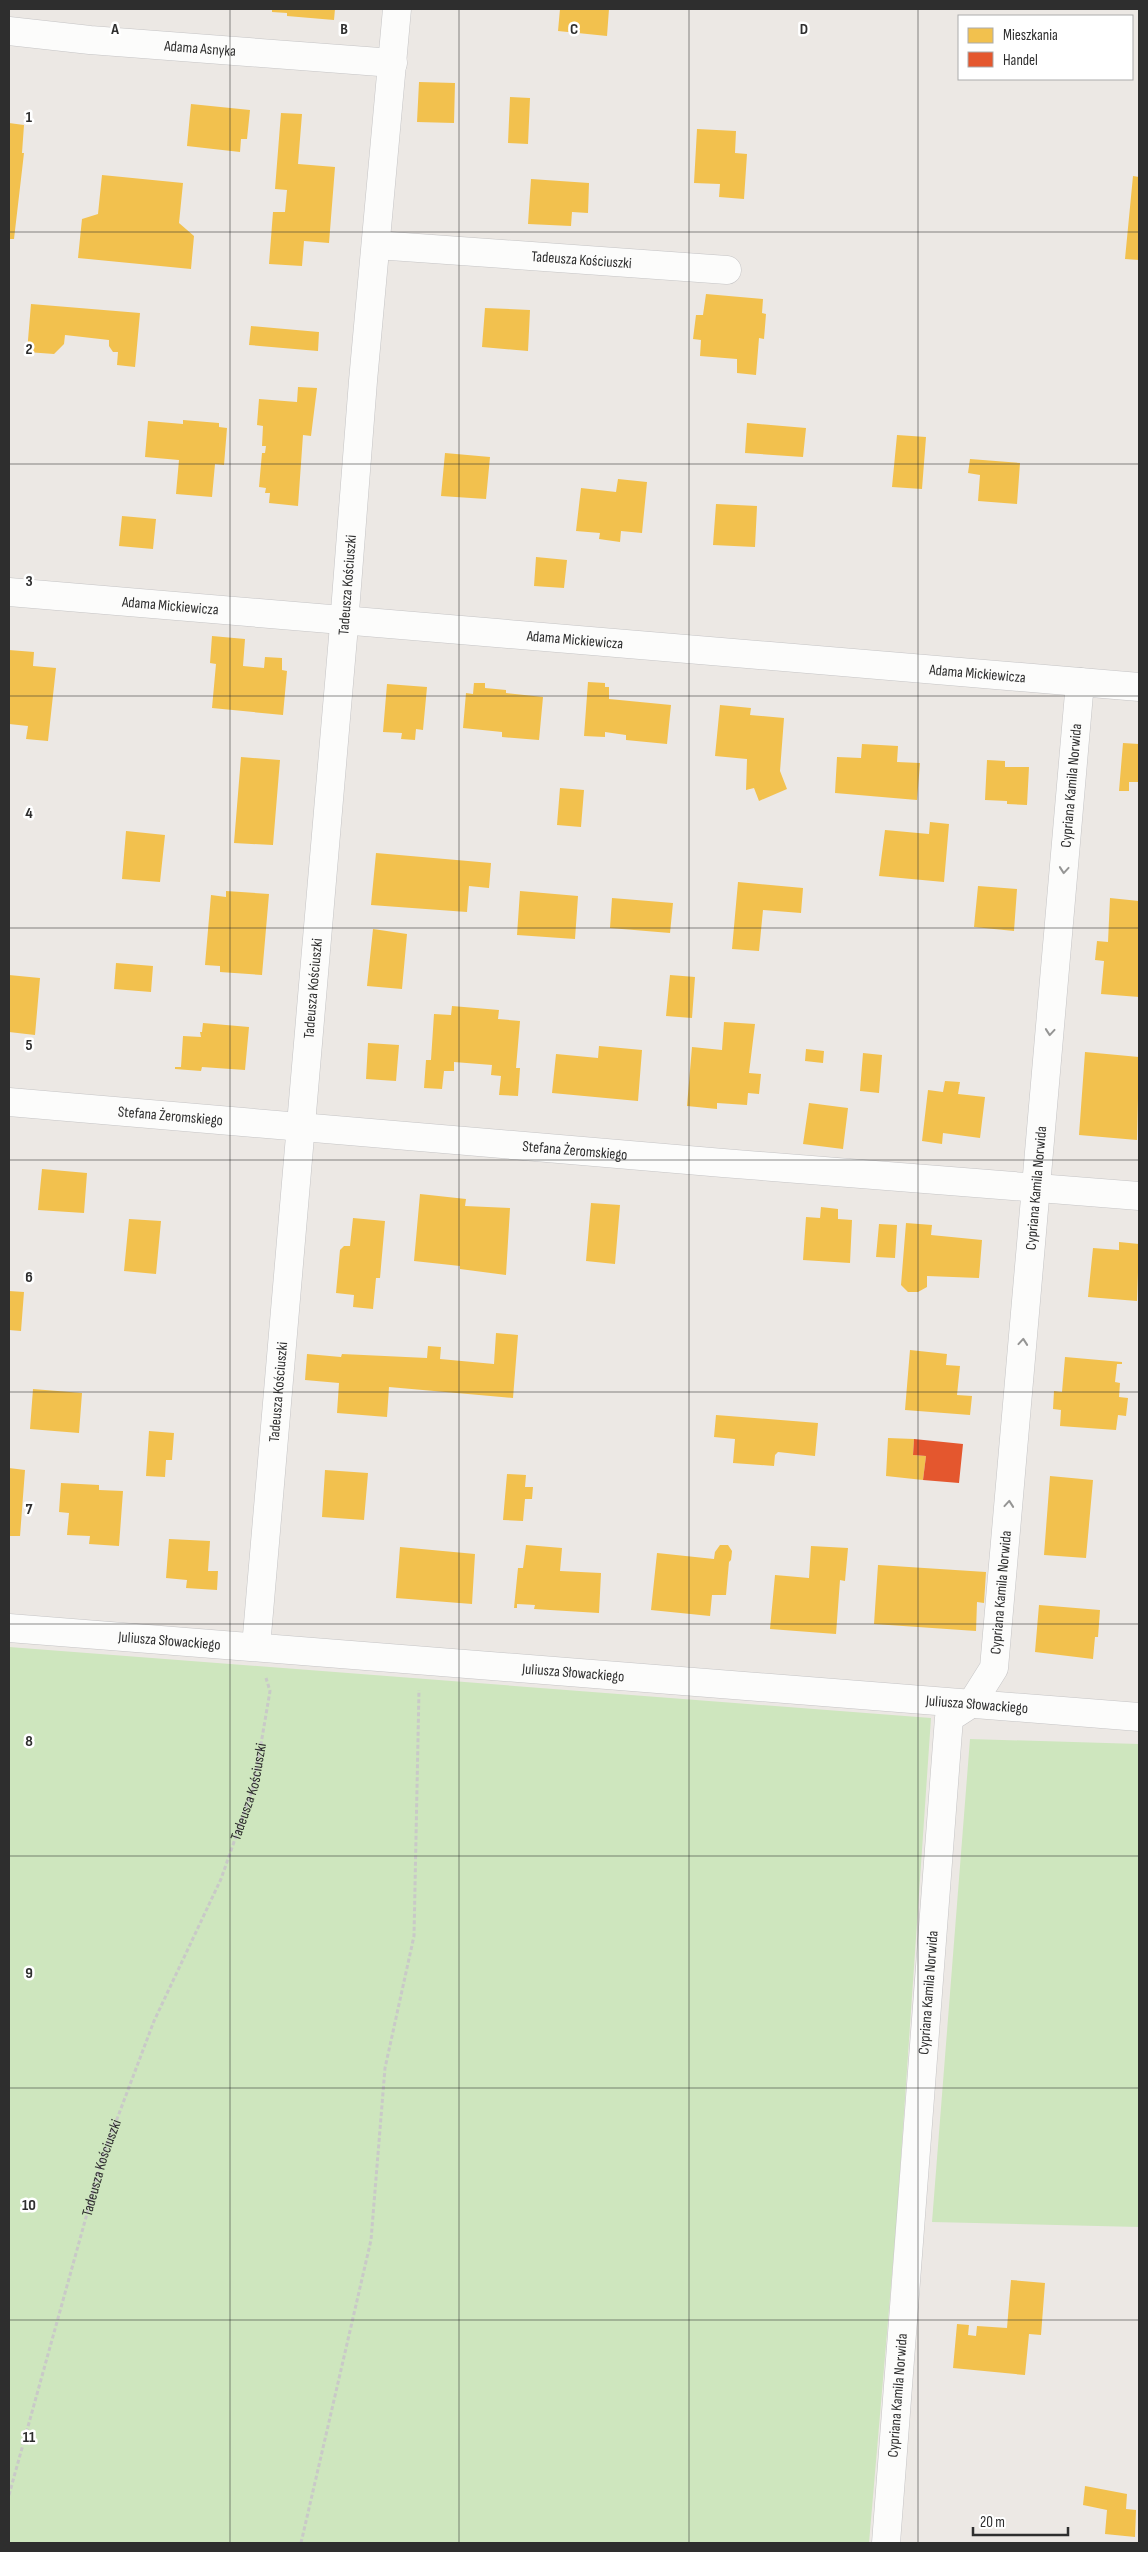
<svg xmlns="http://www.w3.org/2000/svg" width="1148" height="2552" font-family="'Sofia Sans Condensed',sans-serif">
  <style>
    .green { fill: #cee6be }
    .homes { fill: #f2c14e }
    .shops { fill: #e4572e }
    .lines { fill: none; stroke-linecap: round; stroke-linejoin: round }
    .street-casing { stroke: #c5c4c5; stroke-width: 29 }
    .path { stroke: #c9c9c8; stroke-width: 3; stroke-dasharray: 4 2.5; stroke-linecap: butt }
    .street { stroke: #fcfcfb; stroke-width: 28 }
    .oneway { stroke: #959594 }
    .grid { fill: none; stroke: #2e2e2e; stroke-width: 1; stroke-opacity: 0.55 }
    .labels { text-anchor: middle; dominant-baseline: central; stroke-width: 5; stroke-linejoin: round; paint-order: stroke }
    .street-label { font-size: 15px; fill: #2e2e2e; stroke: #fff }
    .grid-label { font-size: 16px; text-anchor: middle; font-weight: bold; fill: #2e2e2e; stroke: #fff; stroke-width: 5; stroke-linejoin: round; paint-order: stroke }
  </style>
  <rect width="100%" height="100%" fill="#ece8e4"/>
  <path class="green" d="M9,1647L931,1718L897,2216L869,2543H9Z
    M970,1739L1139,1744V2227L932,2222Z"/>
  <path class="homes" d="M272,9H335L334,20L287,16V13L272,12Z
    M560,9H609L607,36L558,31Z
    M419,82L455,83L454,123L417,122Z
    M510,97L530,98L528,144L508,143Z
    M191,104L250,110L247,139H241L240,152L187,146Z
    M281,113L302,114L298,164L335,167L329,243L304,241L302,266L269,264L273,212H285L287,190L275,189Z
    M9,123L24,125L22,153H24L14,239H9Z
    M697,129L736,131L735,153L747,154L744,199L719,197L720,184L694,183Z
    M102,175L183,183L179,223L194,236L191,269L78,258L82,219L98,214Z
    M1133,176L1139,177V260L1125,259Z
    M531,179L589,183L588,213L572,212L571,226L528,224Z
    M706,294L763,299L762,313L766,314L764,339L759,338L756,375L737,373V359L700,356L701,340L693,339L696,315H703Z
    M31,304L140,313L135,367L117,365L118,352H113L109,346V340L65,335L64,344L54,354L27,352Z
    M485,308L530,310L528,351L482,347Z
    M251,326L319,332L318,351L249,345Z
    M298,387L317,388L311,436L303,435L298,506L269,503L270,493H265L266,488L259,487L262,453H265L266,446H262L263,426L257,425L259,399L297,402Z
    M183,420L219,423V427L227,428L224,465L215,464L212,497L176,494L179,460L145,457L148,421L183,424Z
    M747,423L806,428L803,457L745,453Z
    M897,435L926,437L922,489L892,487Z
    M445,453L490,457L486,499L441,496Z
    M970,459L1020,463L1017,504L978,501L980,475L968,473Z
    M618,479L647,482L642,533L621,531L620,542L599,539L600,533L576,531L581,488L616,492Z
    M716,504L757,506L755,547L713,545Z
    M122,516L156,519L153,549L119,546Z
    M536,557L567,560L564,588L534,586Z
    M212,636L245,639L243,666L264,668L265,657L282,658V670L287,671L283,715L212,708L216,664L210,663Z
    M9,650L34,652L33,666L56,668L48,741L26,739L28,726L9,724Z
    M588,682L605,683V687H609V699L671,705L667,744L626,740V735L605,732V737L584,736Z
    M474,683H485V688L506,690V693L543,697L539,740L502,737V732L463,728L466,693L473,694Z
    M387,684L427,687L423,730L416,729L415,740L401,739L402,733L383,732Z
    M720,705L751,708L750,715L784,718L780,771L787,789L759,801L754,788L746,790L747,759L715,756Z
    M1123,743L1139,744V782H1129V791H1119Z
    M862,744L898,746L897,762L920,763L917,800L835,793L837,757L861,758Z
    M241,757L280,760L273,845L234,843Z
    M987,760L1005,761V767H1029L1027,805L1007,804V801L985,800Z
    M560,788L584,790L581,827L557,825Z
    M930,822L949,824L944,882L879,876L885,830L929,834Z
    M126,831L165,835L160,882L122,879Z
    M376,853L491,863L489,888L469,886L467,912L371,905Z
    M738,882L803,888L801,913L763,910L759,951L732,949Z
    M978,886L1017,889L1014,931L974,927Z
    M226,891L269,894L262,975L220,972V966L205,965L211,895L226,897Z
    M520,891L578,896L575,939L517,935Z
    M612,898L673,903L670,933L610,928Z
    M1110,898L1139,901V997L1101,994L1104,961L1095,960L1097,941L1108,942Z
    M373,929L407,934L402,989L367,986Z
    M116,963L153,966L151,992L114,989Z
    M9,975L40,978L35,1035L9,1032Z
    M670,975L695,977L692,1018L666,1016Z
    M452,1006L499,1010L498,1019L520,1021L516,1068H520L518,1096L499,1095L501,1076L491,1075L492,1065L454,1062V1071H444L442,1089L424,1088L426,1060H431L434,1014L451,1015Z
    M724,1022L755,1024L749,1073L761,1074L759,1094L748,1093L747,1105L717,1103V1109L687,1106L692,1047L722,1050Z
    M203,1023L249,1027L245,1070L202,1067L201,1071L175,1069V1067H181L183,1036L201,1037L200,1032H202Z
    M368,1043L399,1045L396,1081L366,1079Z
    M599,1046L642,1050L638,1101L552,1093L556,1054L598,1058Z
    M806,1049L824,1051L823,1063L805,1061Z
    M1085,1052L1139,1057L1137,1140L1079,1135Z
    M863,1053L882,1055L879,1093L860,1091Z
    M945,1081L960,1082L958,1094L985,1097L980,1138L943,1133L942,1144L922,1141L928,1090L943,1092Z
    M809,1103L848,1108L843,1149L803,1144Z
    M42,1169L87,1173L84,1213L38,1210Z
    M420,1194L466,1199L465,1206L510,1208L506,1275L460,1269V1266L414,1261Z
    M591,1203L620,1205L615,1264L586,1261Z
    M821,1207L838,1209V1219L852,1220L850,1263L803,1260L806,1217L820,1218Z
    M353,1218L385,1221L380,1278H376L373,1309L353,1307L354,1295L336,1293L340,1250L344,1246H350Z
    M129,1219L161,1221L156,1274L124,1271Z
    M906,1223L932,1225L931,1235L982,1240L979,1278L927,1276V1287L918,1292H908L901,1285Z
    M879,1224L897,1225L895,1258L876,1257Z
    M1119,1242L1139,1244L1137,1301L1088,1297L1093,1248L1119,1250Z
    M9,1291L24,1292L21,1331L9,1330Z
    M496,1333L518,1335L513,1398L389,1387L387,1417L337,1413L339,1383L305,1380L307,1354L341,1357L342,1354L427,1358L428,1346L441,1347L440,1359L494,1364Z
    M910,1350L947,1354L946,1365L960,1366L957,1395L972,1396L970,1415L905,1410Z
    M1065,1357L1122,1362V1364H1117L1115,1382L1120,1383L1119,1397L1128,1398L1126,1416L1118,1415L1116,1430L1060,1426L1061,1410L1053,1409L1054,1391L1062,1392Z
    M33,1389L82,1393L79,1433L30,1429Z
    M716,1415L818,1423L815,1456L778,1452L775,1455L774,1466L733,1463L735,1439L714,1437Z
    M149,1431L174,1433L172,1460H166L165,1477L146,1476Z
    M888,1438L914,1439L913,1455L926,1456L923,1480L886,1476Z
    M9,1468L25,1470L20,1536H9Z
    M325,1470L368,1473L364,1520L322,1517Z
    M507,1474L526,1475L525,1487H533L532,1499H525L523,1521L503,1520Z
    M1050,1476L1093,1480L1086,1558L1044,1555Z
    M61,1483L99,1485V1490L123,1491L119,1546L89,1544L90,1536L67,1535L69,1513L59,1512Z
    M169,1539L210,1541L208,1571H218L217,1590L186,1588L187,1580L166,1578Z
    M526,1545L562,1548L560,1571L601,1573L599,1613L534,1609L535,1605L517,1604V1608H514L518,1568H523Z
    M720,1545H728L732,1551L731,1560L729,1562L726,1595H712L710,1616L651,1610L657,1553L714,1559L715,1552Z
    M811,1546L848,1548L845,1581L840,1580L836,1634L770,1629L775,1575L809,1578Z
    M400,1547L475,1554L472,1604L396,1598Z
    M878,1565L986,1572L984,1603L977,1602L976,1631L874,1624Z
    M1039,1605L1100,1610L1098,1637H1095L1093,1659L1035,1652Z
    M1011,2280L1045,2283L1041,2335L1029,2334L1025,2375L953,2368L957,2324L969,2325L968,2335L976,2336L977,2326L1007,2328Z
    M1085,2486L1127,2494L1126,2509L1136,2510L1135,2537L1105,2534L1107,2510L1083,2505Z"/>
  <path class="shops" d="M914,1439L963,1444L959,1483L923,1480L926,1456L913,1455Z"/>
  <g class="lines">
    <defs>
      <g id="street">
        <path id="s2" d="M9,31L90,40L393,63"/>
        <path id="s3" d="M376,245L727,270"/>
        <path id="s4" d="M9,592L1139,687"/>
        <path id="s5" d="M9,1102L723,1163L1139,1196"/>
        <path id="s6" d="M9,1628L1139,1717"/>
        <path id="s7" d="M256,1647L343,637L363,381L397,9"/>
        <path id="s8" d="M886,2543L949,1718L972,1703L994,1668L1080,682"/>
      </g>
    </defs>
    <use href="#street" class="street-casing"/>
    <g class="path">
      <path id="s1" d="M9,2495L103,2156L154,2021L221,1879L254,1785L270,1691L266,1678"/>
      <path d="M301,2543L371,2240L385,2068L414,1936L419,1690"/>
    </g>
    <use href="#street" class="street"/>
  </g>
  <defs><path id="oneway-chevron" d="M-2-3.5L2.5 0L-2 3.5" fill="none" stroke-width="1.6" stroke-linecap="round" stroke-linejoin="round" transform="scale(1.25)"/></defs>
  <g class="oneway">
    <use href="#oneway-chevron" transform="translate(1064 870) rotate(95)"/>
    <use href="#oneway-chevron" transform="translate(1050 1032) rotate(95)"/>
    <use href="#oneway-chevron" transform="translate(1023 1342) rotate(-85)"/>
    <use href="#oneway-chevron" transform="translate(1009 1504) rotate(-85)"/>
  </g>
  <path class="grid" d="M230,9V2543M459,9V2543M689,9V2543M918,9V2543M9,232H1139M9,464H1139M9,696H1139M9,928H1139M9,1160H1139M9,1392H1139M9,1624H1139M9,1856H1139M9,2088H1139M9,2320H1139"/>
  <g class="labels">
    <g class="street-label">
      <text stroke="none"><textPath href="#s2" startOffset="192">Adama Asnyka</textPath></text>
      <text stroke="none"><textPath href="#s3" startOffset="206">Tadeusza Kościuszki</textPath></text>
      <text stroke="none"><textPath href="#s7" startOffset="1066">Tadeusza Kościuszki</textPath></text>
      <text stroke="none"><textPath href="#s4" startOffset="162">Adama Mickiewicza</textPath></text>
      <text stroke="none"><textPath href="#s4" startOffset="568">Adama Mickiewicza</textPath></text>
      <text stroke="none"><textPath href="#s4" startOffset="972">Adama Mickiewicza</textPath></text>
      <text stroke="none"><textPath href="#s8" startOffset="1782">Cypriana Kamila Norwida</textPath></text>
      <text stroke="none"><textPath href="#s7" startOffset="661">Tadeusza Kościuszki</textPath></text>
      <text stroke="none"><textPath href="#s5" startOffset="162">Stefana Żeromskiego</textPath></text>
      <text stroke="none"><textPath href="#s5" startOffset="568">Stefana Żeromskiego</textPath></text>
      <text stroke="none"><textPath href="#s8" startOffset="1378">Cypriana Kamila Norwida</textPath></text>
      <text stroke="none"><textPath href="#s7" startOffset="256">Tadeusza Kościuszki</textPath></text>
      <text stroke="none"><textPath href="#s8" startOffset="972">Cypriana Kamila Norwida</textPath></text>
      <text stroke="none"><textPath href="#s6" startOffset="161">Juliusza Słowackiego</textPath></text>
      <text stroke="none"><textPath href="#s6" startOffset="566">Juliusza Słowackiego</textPath></text>
      <text stroke="none"><textPath href="#s6" startOffset="971">Juliusza Słowackiego</textPath></text>
      <text stroke="none"><textPath href="#s1" startOffset="745">Tadeusza Kościuszki</textPath></text>
      <text stroke="none"><textPath href="#s8" startOffset="552">Cypriana Kamila Norwida</textPath></text>
      <text stroke="none"><textPath href="#s1" startOffset="340">Tadeusza Kościuszki</textPath></text>
      <text stroke="none"><textPath href="#s8" startOffset="148">Cypriana Kamila Norwida</textPath></text>
    </g>
  </g>
  <g class="grid-label">
    <text x="115" y="34">A</text>
    <text x="344" y="34">B</text>
    <text x="574" y="34">C</text>
    <text x="804" y="34">D</text>
    <text x="29" y="122">1</text>
    <text x="29" y="354">2</text>
    <text x="29" y="586">3</text>
    <text x="29" y="818">4</text>
    <text x="29" y="1050">5</text>
    <text x="29" y="1282">6</text>
    <text x="29" y="1514">7</text>
    <text x="29" y="1746">8</text>
    <text x="29" y="1978">9</text>
    <text x="29" y="2210">10</text>
    <text x="29" y="2442">11</text>
  </g>
  <rect width="1148" height="2552" fill="none" stroke="#2e2e2e" stroke-width="20"/>
  <rect x="958" y="15" width="175" height="65" fill="#ffffff" stroke="#ababab"/>
  <rect x="968" y="28" width="25" height="15" fill="#f2c14e" stroke="#ababab"/>
  <text x="1003" y="40" font-size="15" fill="#2e2e2e">Mieszkania</text>
  <rect x="968" y="52" width="25" height="15" fill="#e4572e" stroke="#ababab"/>
  <text x="1003" y="65" font-size="15" fill="#2e2e2e">Handel</text>
  <path d="M973 2527v8h95v-8" fill="none" stroke="#2e2e2e" stroke-width="2.5"/>
  <text x="980" y="2527" font-size="15" fill="#2e2e2e" stroke="#ffffff" stroke-width="4" paint-order="stroke">20 m</text>
</svg>
